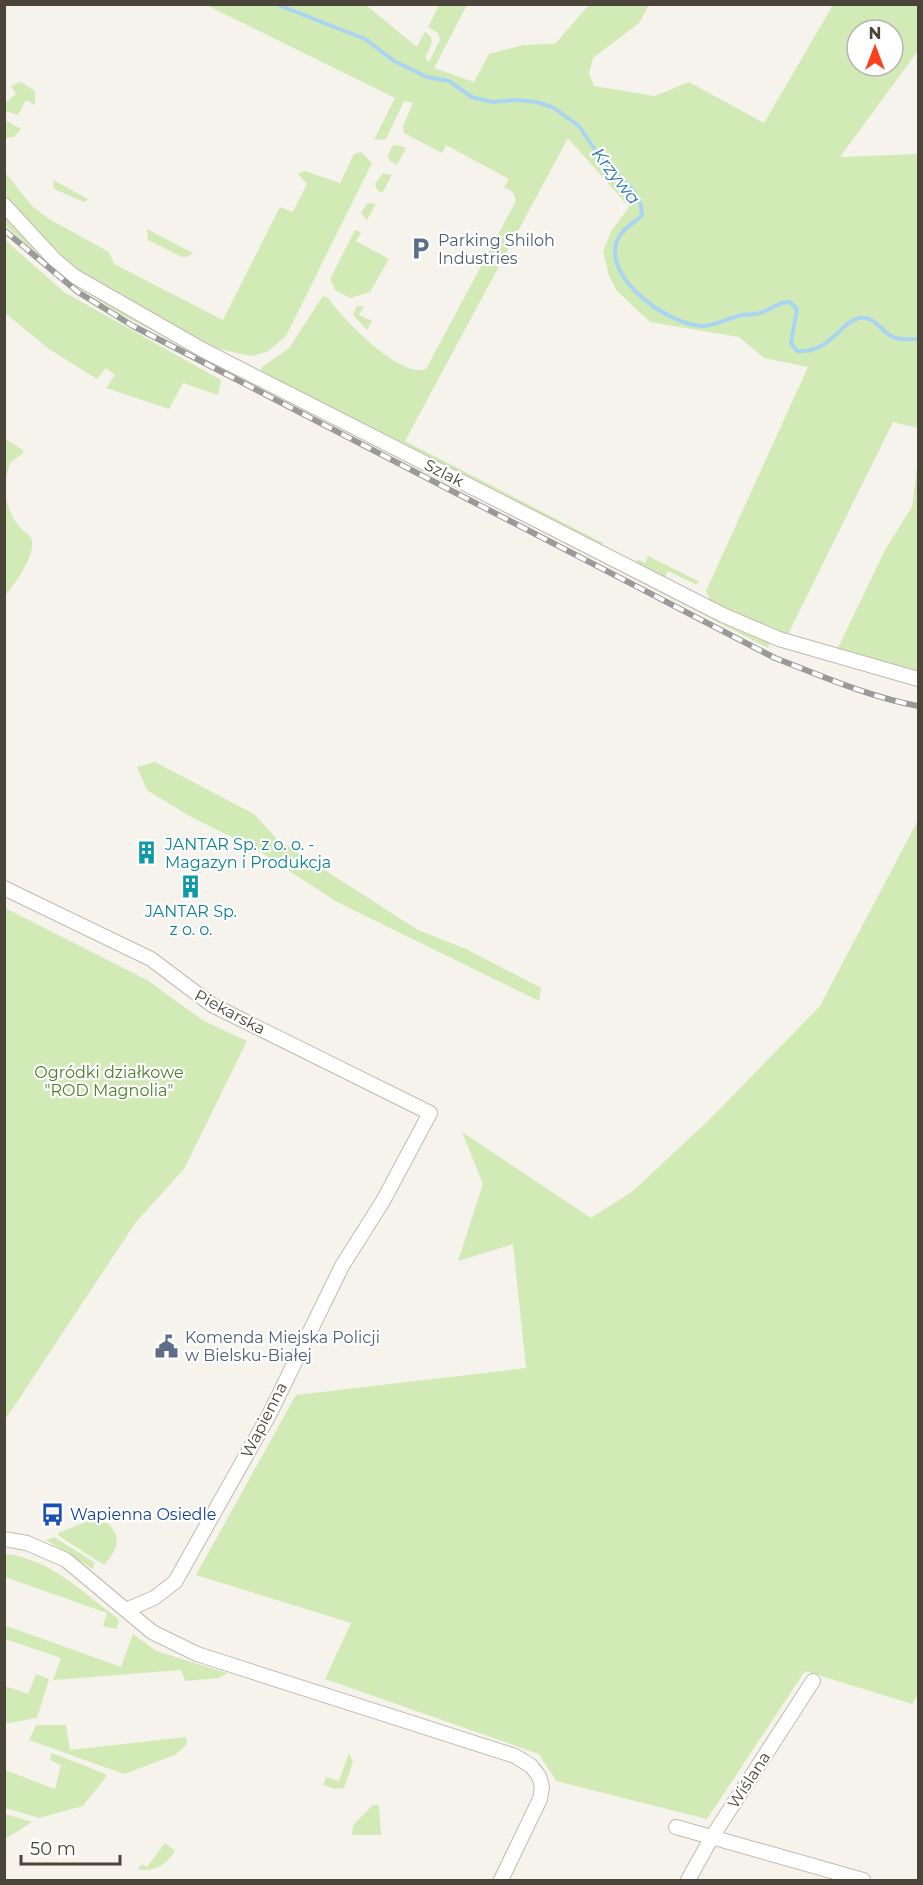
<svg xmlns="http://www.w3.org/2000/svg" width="923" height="1885" font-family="Montserrat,sans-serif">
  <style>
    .green { fill: #d2eab5; fill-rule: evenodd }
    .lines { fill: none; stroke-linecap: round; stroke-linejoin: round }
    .stream { stroke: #a9d4f2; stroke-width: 4 }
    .minor-casing { stroke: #c2bbae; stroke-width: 16 }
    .minor { stroke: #fff; stroke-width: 14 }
    .rail-casing { stroke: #9a9a9a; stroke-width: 6 }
    .rail { stroke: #fff; stroke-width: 4; stroke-dasharray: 11; stroke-linecap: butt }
    .labels { text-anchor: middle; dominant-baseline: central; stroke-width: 4.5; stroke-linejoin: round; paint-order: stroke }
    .service-label { font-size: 16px; fill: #4e5e75; stroke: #fff; text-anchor: start }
    .street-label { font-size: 16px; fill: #4b4439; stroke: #fff }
    .culture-label { font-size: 16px; fill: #0d838f; stroke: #fff; text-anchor: start }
    .park-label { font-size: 16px; fill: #4a7f2a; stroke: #fff }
    .transit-label { font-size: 16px; fill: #164399; stroke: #fff; text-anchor: start }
    .water-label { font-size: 18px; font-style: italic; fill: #2e7ab2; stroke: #fff }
  </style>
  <rect width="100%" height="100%" fill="#f6f3ec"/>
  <path class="green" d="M206,5H366L417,47L425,32L431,37L432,43L425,58L429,62L440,40L438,33L428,27L439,5H467L434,68L474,82L489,54L523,45L555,44L589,5H649L639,23L593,58L589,74L594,86L655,96L689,82L764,123L833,5H918L917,52L840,157L918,154V428L893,422L786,638L711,602L706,591L808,367L764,358L739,337L650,322L617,291L609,276L603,251L612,230L629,207L568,138L405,441L603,543L601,548L263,375L261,368L289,348L323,296L328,298C342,318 400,379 426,369L516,201L513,192L504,187L509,179L446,145L442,153L404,133L403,126L413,103L404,101L386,139L374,140L395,98ZM857,30H893V66H857Z
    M21,82L35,91V105L26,100L18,115L5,111V103L16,94L11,86Z
    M5,120L21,129L14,137L5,138Z
    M398,145L406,148L397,165L390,161L388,156L392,146Z
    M361,152L372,163L286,336L267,352L251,356L210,347L83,277L41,241L5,197L4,171L32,206L49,219L109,252L114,264L223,320L280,207L293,212L307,184L298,174L305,171L340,183L354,154Z
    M383,173L392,175L382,193L377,190L375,184Z
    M53,180L88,199L84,202L54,189Z
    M368,203L376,204L367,220L361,213Z
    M4,214L63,273L122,312L771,640L768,648L120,314C78,288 41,259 5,225Z
    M147,229L193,253L186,257H182L148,240Z
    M355,230L361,232L356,241L389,259L370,292L350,298L335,290L330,279Z
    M4,239L64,292L221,380L218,395L183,383L169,409L106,388L115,375L106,368L97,379L49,349L5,313Z
    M357,306H364L359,315L372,321L367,330L353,315Z
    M4,438L23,450V453L10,463C3,483 4,508 18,525C21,530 28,533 31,538C38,552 14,585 5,596Z
    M918,461V675L837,650L885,550L912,507Z
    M648,556L700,582L695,584L668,571L663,580L636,565L637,559L645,563Z
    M155,762L254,814L278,840L418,930L466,949L541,988L539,1001L337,902L254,848L191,817L147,790L137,767Z
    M918,820V1694L912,1704L805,1671L707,1819L556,1781L539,1754L325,1679L351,1623L196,1575L296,1395L526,1368L513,1244L458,1261L483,1184L462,1132L591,1218L633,1191L711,1118L820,1006Z
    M5,908L147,980L204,1021L247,1041L184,1169L136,1222L5,1420Z
    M91,1520L107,1523C124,1537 116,1552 104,1565L59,1536L58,1533Z
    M54,1537L94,1562L93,1569L46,1540Z
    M5,1554C49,1558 82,1592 116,1617L119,1621L116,1629L103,1626L107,1613L5,1577Z
    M4,1625L121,1667L133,1634L156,1651L227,1673L219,1678L185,1681L181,1670L53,1680L61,1658L5,1639Z
    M36,1674L49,1679L37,1718L9,1723L5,1722V1686L28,1694Z
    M36,1725H66L70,1750L186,1737L187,1744L175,1755L124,1774L29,1740Z
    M52,1753L106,1774V1777L83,1806L39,1818L5,1808V1770L55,1789L61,1765L50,1760Z
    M349,1753L353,1762L344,1788L335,1789L323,1785L326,1777L339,1781Z
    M373,1805H379L381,1835H352L353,1825Z
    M4,1814H5L32,1822L5,1839Z
    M165,1843L175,1851C167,1864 154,1873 138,1869L142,1864L147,1867Z"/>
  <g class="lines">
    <path class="stream" d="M276,4L365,39L394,61L427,77L449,81L472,97L492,102L517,100L537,102L554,108L579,126L602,160L633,190L641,205L642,215C634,224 621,229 617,241C603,279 669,325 702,326C714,326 727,319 738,316C745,314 753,315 760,313C772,309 777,302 790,302L797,309L791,343L797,351C831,354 840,321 860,318C877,316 881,333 895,338C902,340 911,339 918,339"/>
    <defs>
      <path id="minor" d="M4,205L55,260L74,276L203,350L723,615L779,639L918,679
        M4,888L151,959L212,1005L430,1113L383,1201L342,1266L269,1415L175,1582L154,1598L126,1610
        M4,1539L27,1543L66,1560L152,1632L197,1654L515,1756L531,1766L539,1776L542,1787L540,1799L501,1880
        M676,1827L863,1880
        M688,1880L712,1837L813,1681"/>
    </defs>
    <use href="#minor" class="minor-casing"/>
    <use href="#minor" class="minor"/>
    <defs>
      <path id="rail" d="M4,230L78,292L133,326L775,658C822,676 869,697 918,706"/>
    </defs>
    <use href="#rail" class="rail-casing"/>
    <use href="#rail" class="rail"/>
  </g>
  <defs>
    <symbol id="parking-bare" viewBox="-9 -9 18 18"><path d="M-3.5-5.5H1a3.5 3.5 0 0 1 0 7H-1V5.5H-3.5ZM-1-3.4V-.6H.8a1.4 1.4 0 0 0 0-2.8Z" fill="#5c6f8a" stroke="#fff" stroke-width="2.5" paint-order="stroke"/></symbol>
    <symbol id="building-bare" viewBox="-9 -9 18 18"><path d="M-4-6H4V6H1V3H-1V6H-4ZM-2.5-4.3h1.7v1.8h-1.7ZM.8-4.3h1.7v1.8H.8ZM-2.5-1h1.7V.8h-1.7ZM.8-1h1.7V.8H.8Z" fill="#0f9aa8" stroke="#fff" stroke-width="2.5" paint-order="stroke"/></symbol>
    <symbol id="civic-bare" viewBox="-9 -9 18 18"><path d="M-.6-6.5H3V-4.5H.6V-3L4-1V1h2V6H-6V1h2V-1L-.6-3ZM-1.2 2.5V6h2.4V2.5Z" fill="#5c6f8a" stroke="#fff" stroke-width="2.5" paint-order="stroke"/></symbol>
    <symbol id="bus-bare" viewBox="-9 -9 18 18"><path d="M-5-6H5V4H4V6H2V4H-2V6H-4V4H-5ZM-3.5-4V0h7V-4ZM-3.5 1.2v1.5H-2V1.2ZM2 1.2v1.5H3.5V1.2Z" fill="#1a4fb4" stroke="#fff" stroke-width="2.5" paint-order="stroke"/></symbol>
  </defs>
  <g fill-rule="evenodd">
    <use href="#parking-bare" x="404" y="232" width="33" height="33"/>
    <use href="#building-bare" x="130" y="836" width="33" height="33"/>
    <use href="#building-bare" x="174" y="870" width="33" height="33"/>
    <use href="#civic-bare" x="150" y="1330" width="33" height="33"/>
    <use href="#bus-bare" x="36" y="1498" width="33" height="33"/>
  </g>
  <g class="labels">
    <g class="service-label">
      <text x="438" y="240">Parking Shiloh<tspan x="438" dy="18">Industries</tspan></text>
      <text x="185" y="1337">Komenda Miejska Policji<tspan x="185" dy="18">w Bielsku-Białej</tspan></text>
    </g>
    <g class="street-label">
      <text transform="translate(444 473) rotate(27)">Szlak</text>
      <text transform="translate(230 1012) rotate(28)">Piekarska</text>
      <text transform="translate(264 1420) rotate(-63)">Wapienna</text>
      <text transform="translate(749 1780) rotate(-57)">Wiślana</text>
    </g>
    <g class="culture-label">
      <text x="165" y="844">JANTAR Sp. z o. o. -<tspan x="165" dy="18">Magazyn i Produkcja</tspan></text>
      <text x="191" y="911" text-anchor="middle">JANTAR Sp.<tspan x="191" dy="18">z o. o.</tspan></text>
    </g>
    <g class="park-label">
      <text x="109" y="1072">Ogródki działkowe<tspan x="109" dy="18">"ROD Magnolia"</tspan></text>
    </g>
    <g class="transit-label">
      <text x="70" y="1514">Wapienna Osiedle</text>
    </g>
    <g class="water-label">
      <text transform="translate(616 176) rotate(52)">Krzywa</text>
    </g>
  </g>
  <rect width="923" height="1885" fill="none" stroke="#4b4439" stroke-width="12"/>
  <g transform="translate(875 48)"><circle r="28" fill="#ffffff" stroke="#b7b4b0" stroke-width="1.5"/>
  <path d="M0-4.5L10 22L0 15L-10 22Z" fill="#fc3f1d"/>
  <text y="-9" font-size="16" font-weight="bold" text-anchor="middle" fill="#4b4439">N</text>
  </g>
  <path d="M21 1855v9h99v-9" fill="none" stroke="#4b4439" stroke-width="3"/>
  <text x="30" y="1855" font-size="18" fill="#4b4439" stroke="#ffffff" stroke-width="4.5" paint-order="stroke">50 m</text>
</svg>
